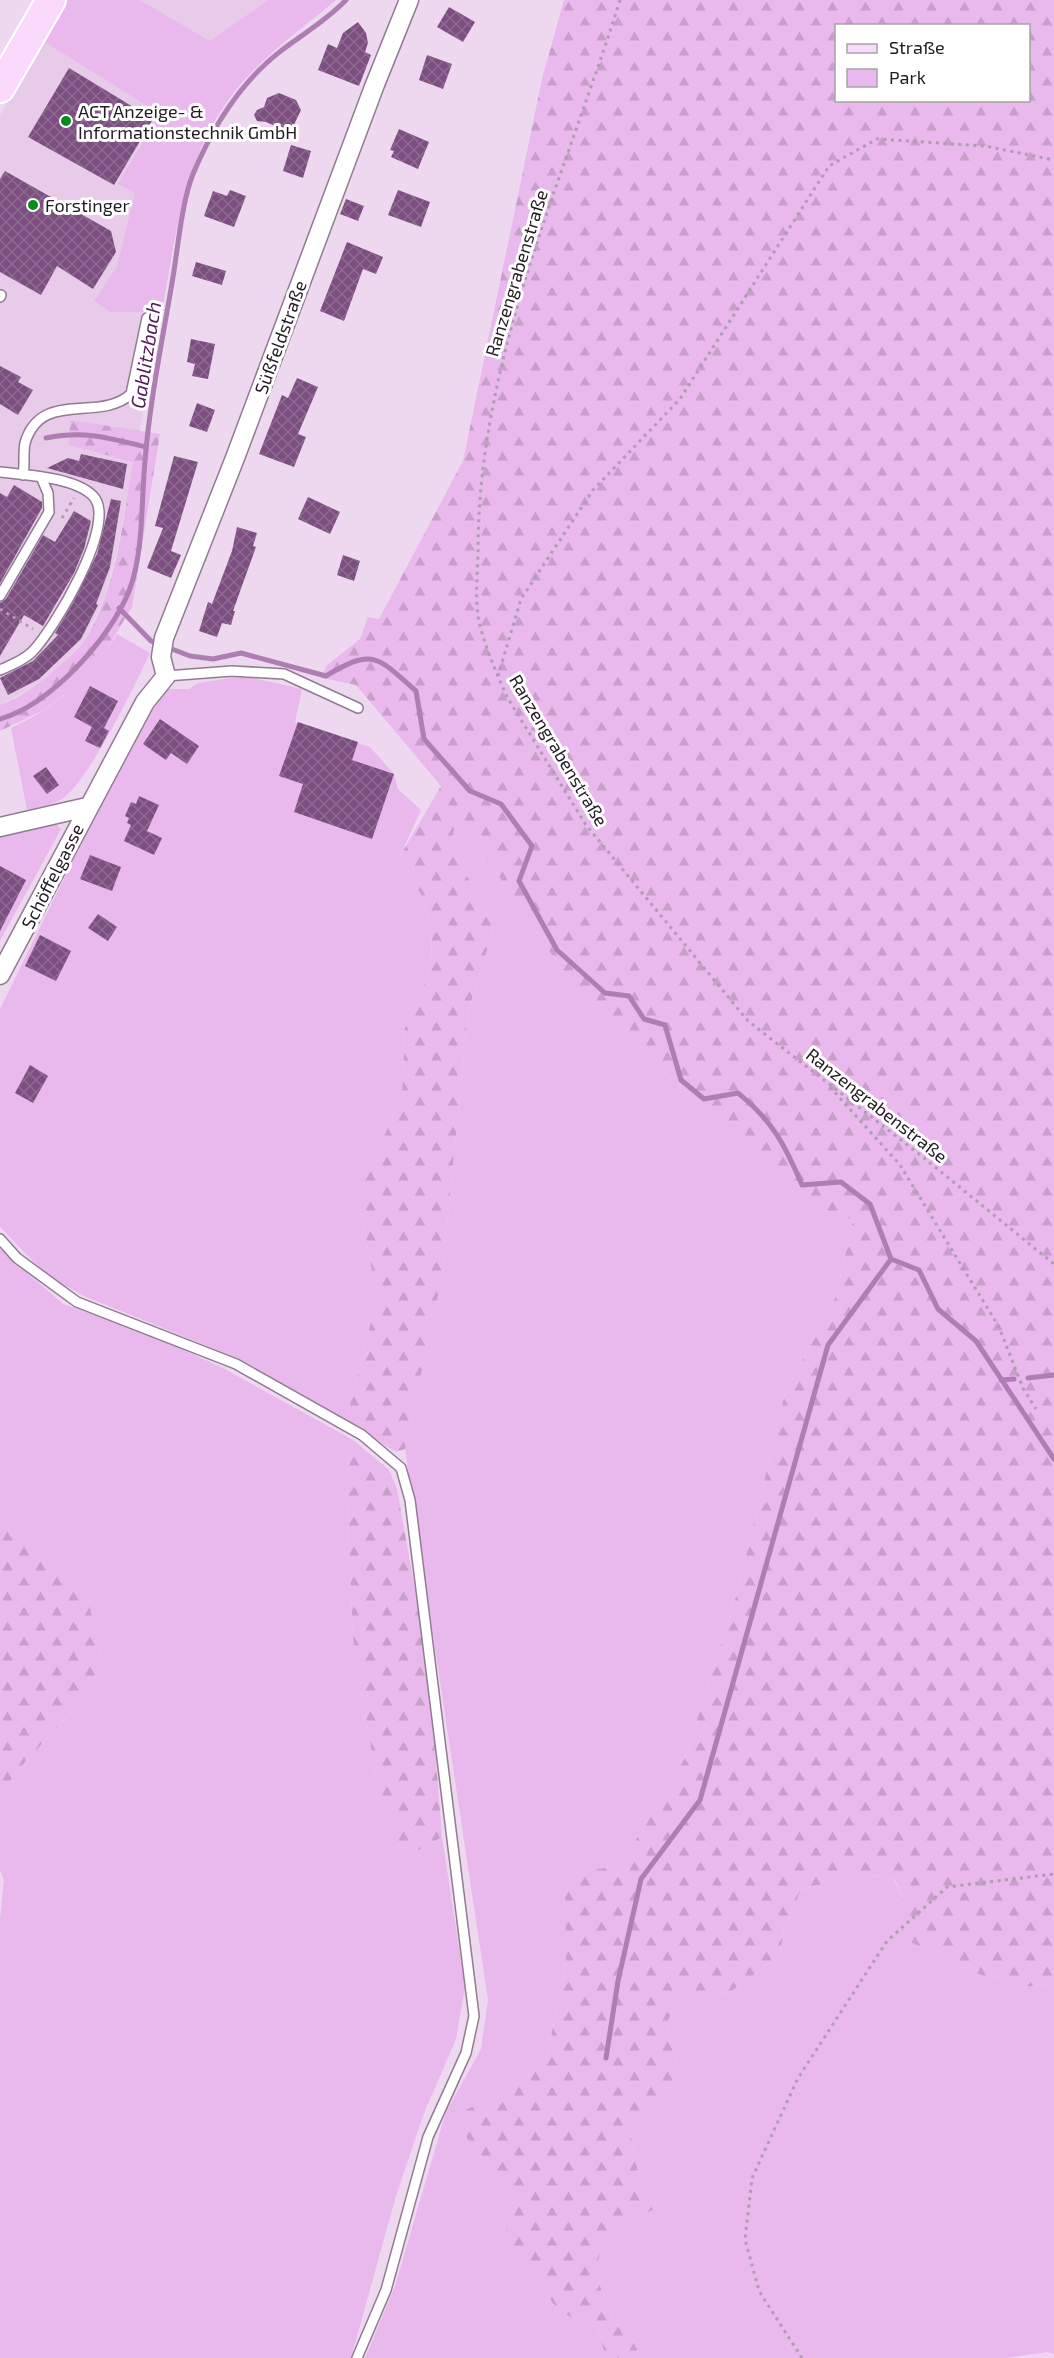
<svg xmlns="http://www.w3.org/2000/svg" width="1054" height="2358" font-family="'Exo 2',sans-serif">
  <style>
    .built { fill: #e7cbe9 }
    .green { fill: #e9b8ed }
    .forest { fill: url(#forest-firs); fill-rule: evenodd }
    .lines { fill: none; stroke-linecap: round; stroke-linejoin: round }
    .stream { stroke: #ae7db2; stroke-width: 5 }
    .building { fill: url(#building-cross-hatch) }
    .service-casing { stroke: #907b91; stroke-width: 12 }
    .minor-casing { stroke: #907b91; stroke-width: 21 }
    .primary-casing { stroke: #fff; stroke-width: 32 }
    .path { stroke: #af9db1; stroke-width: 3; stroke-dasharray: 3 4.5; stroke-linecap: butt }
    .service { stroke: #fff; stroke-width: 9 }
    .minor { stroke: #fff; stroke-width: 18 }
    .primary { stroke: #fad9fc; stroke-width: 28 }
    .poi-dot { fill: #058c1b; stroke: #fff; stroke-width: 2 }
    .labels { text-anchor: middle; dominant-baseline: central; stroke-width: 6; stroke-linejoin: round; paint-order: stroke }
    .poi-label { font-size: 18px; fill: #221a23; stroke: #fff; text-anchor: start }
    .street-label { font-size: 18px; fill: #221a23; stroke: #fff }
    .water-label { font-size: 20px; font-style: italic; fill: #571b5d; stroke: #fff }
  </style>
  <defs>
    <pattern id="forest-firs" width="22" height="20" patternUnits="userSpaceOnUse" patternTransform="scale(1.5)"><rect width="22" height="20" fill="#e9b8ed"/><path d="M5 1l3.5 6h-7zM16 11l3.5 6h-7z" fill="#c89ecb"/></pattern>
    <pattern id="building-cross-hatch" width="8" height="8" patternUnits="userSpaceOnUse" patternTransform="scale(1.5)"><rect width="8" height="8" fill="#7d4f81"/><path d="M0 0l8 8M0 8l8-8" fill="none" stroke="#8d6a90"/></pattern>
  </defs>
  <rect width="100%" height="100%" fill="#eed8f0"/>
  <path class="built" d="M140,0H268L210,41Z
    M43,41L160,114L119,184L136,192L117,267L94,301L110,312H162L118,546L104,599L85,639L65,661L36,686L0,705V115Z"/>
  <path class="green" d="M67,0H140L210,41L268,0H336C307,25 275,47 249,75C186,141 177,226 162,312H110L94,301L117,266L135,193L118,184L160,114L43,41Z
    M117,634L150,653C134,687 90,779 62,799C52,806 38,807 27,810L11,728C57,707 90,677 117,634Z
    M244,676L302,689L295,722L370,747L394,774L398,789L421,810L400,856L423,898L431,926L432,965L405,1028L402,1095L358,1196L377,1298L346,1421L237,1358L84,1296L59,1282L34,1262L0,1227V1009L69,868L162,693L168,689H189L198,683Z
    M458,816L573,986L800,1201L853,1220L836,1296L785,1393L738,1590L685,1758L620,1866L566,1873V1963L545,2066L491,2099L465,2110L472,2150L485,2157L524,2200L507,2245L560,2312L598,2329L606,2358H365L395,2286L446,2112L481,2049L488,2000L405,1449L442,1276L468,1012L494,927L450,844Z
    M55,823L61,829L0,941V837Z
    M0,1249L63,1304L146,1333L221,1367L353,1440L346,1477L353,1637L378,1790L417,1851L442,1837L465,1987L456,2039L424,2113L396,2196L351,2358H0V1918L4,1880L0,1870V1812L13,1775L105,1676L86,1589L0,1515Z
    M861,1873L894,1880L903,1897L1009,1988L1047,1985L1054,1987V2354L1048,2352L1006,2358H641L630,2335L615,2323L594,2271L608,2234L658,2207L639,2177L629,2127L661,2110L681,2079L667,2023L683,1987L704,1996L730,1992L780,1956L784,1927L801,1890Z"/>
  <path class="forest" d="M564,0H1054V1987L1046,1985L1009,1988L902,1938L903,1897L895,1880L861,1873L801,1890L784,1927L780,1956L730,1992L704,1996L683,1987L667,2023L681,2079L661,2110L629,2127L639,2177L658,2207L608,2234L594,2271L615,2323L630,2335L641,2358H606L598,2329L560,2312L507,2245L506,2215L524,2200L485,2158L472,2150L460,2120L465,2110L491,2099L545,2066L566,1963L565,1873L620,1866L685,1758L738,1590L785,1393L836,1296L853,1220L800,1201L573,986L458,816L450,844L494,927L468,1012L442,1277L405,1449L396,1452L346,1421L377,1298L358,1196L402,1095L405,1028L432,965L431,926L423,898L400,856L441,786L356,685L322,678L326,666L360,639L368,617L379,619L463,461L542,79ZM836,26H1028V100H836Z
    M70,420L160,434L132,607L99,662L75,687L42,711L0,731V705C18,699 36,686 50,674C62,663 77,652 86,638C117,587 123,520 133,462L69,445Z
    M353,1440L389,1470L397,1489L416,1595L433,1720L442,1837L417,1851L400,1845L378,1790L353,1638L346,1477Z
    M0,1515L86,1589L105,1676L13,1775L0,1812Z"/>
  <g class="lines">
    <path class="stream" d="M46,438C86,430 108,438 146,447
      M119,608L151,641L190,656L213,659L241,653L326,676C374,647 377,657 416,691L424,739L470,791L501,804L532,846L519,881L557,950L605,993L629,996L644,1019L665,1025L681,1080L704,1099L738,1093C772,1120 785,1145 802,1185L841,1182L870,1204L891,1259L919,1270L938,1309L976,1341L1054,1459
      M0,719C50,705 110,639 129,591C144,552 141,502 145,461C150,399 163,337 173,277C178,247 182,201 193,174C213,126 240,82 282,50C303,34 327,20 346,0
      M1028,1378L1054,1375
      M1001,1380L1014,1379
      M606,2058L618,1981L641,1879L700,1800L828,1345L891,1259"/>
  </g>
  <path class="building" d="M449,7L475,22L463,42L437,27Z
    M358,22L366,33L368,43L365,52L371,55L359,86L318,70L328,44L337,48L343,33Z
    M427,55L452,64L443,89L419,80Z
    M69,68L153,119L114,185L28,137Z
    M279,93L296,100L301,110L290,133L266,122L257,121L254,115L257,110L264,107L267,98Z
    M399,129L429,142L418,169L391,157L394,151L390,150Z
    M291,145L311,151L303,178L283,171Z
    M5,171L111,231L116,252L93,289L57,266L41,295L0,272V179Z
    M230,190L246,196L234,227L204,216L213,191L227,196Z
    M398,190L430,202L421,227L388,215Z
    M346,199L364,206L358,221L340,214Z
    M347,242L383,257L376,274L363,269L344,321L320,311Z
    M196,262L226,271L222,285L192,276Z
    M191,339L215,344L208,379L192,376L195,364L187,362Z
    M0,366L21,377L18,382L33,390L18,415L0,404Z
    M297,378L318,387L298,434L306,437L294,467L259,454L282,395L288,398Z
    M197,403L215,410L207,432L189,426Z
    M81,454L127,464L123,489L47,468L68,458L79,461Z
    M174,456L198,462L171,551L181,555L171,578L147,568L163,528L155,526Z
    M14,485L42,502V508L0,583V493L7,497Z
    M308,497L340,512L330,534L298,519Z
    M111,499L121,501L110,567L96,604L98,605L81,639L39,679L8,695L0,678L33,661L58,635L55,633L73,603L97,554Z
    M74,511L91,521L84,549L74,573L43,626L24,615L0,656V603L6,599L43,535L55,542Z
    M237,527L257,533L253,546L256,547L233,611H235L231,625L222,623L217,637L199,631L208,602L212,604L232,551Z
    M343,555L360,561L354,581L337,575Z
    M90,686L118,701L104,728L109,731L100,748L85,741L92,727L74,717Z
    M160,719L199,746L187,764L171,753L166,760L143,744Z
    M298,722L358,742L352,760L394,774L372,839L294,812L303,784L279,776Z
    M46,767L59,785L47,794L33,776Z
    M139,796L159,805L147,831L162,838L154,855L124,841L131,825L127,823L129,818L125,816L131,802L136,804Z
    M90,855L121,867L112,891L80,879Z
    M0,866L26,880L0,931Z
    M98,914L117,927L108,941L88,928Z
    M40,935L71,951L56,981L25,966Z
    M30,1065L48,1076L33,1103L15,1093Z"/>
  <g class="lines">
    <defs>
      <path id="service" d="M0,297L1,295
        M0,472C26,475 74,477 93,496C119,522 53,631 32,652C23,661 11,665 0,670
        M23,475C25,465 23,452 25,443C41,389 99,423 131,394L147,318
        M0,596L49,512L48,493L41,477
        M166,676L232,671L284,674L358,708
        M0,1239L17,1258L77,1302L236,1364L362,1435L401,1468L410,1500L474,2016L466,2053L428,2137L386,2290L357,2358"/>
      <path id="minor" d="M0,827L87,807
        M0,975L145,702L166,676L161,657L164,638L235,458L374,87L409,0"/>
      <path id="primary" d="M0,88L51,0"/>
    </defs>
    <use href="#service" class="service-casing"/>
    <use href="#minor" class="minor-casing"/>
    <use href="#primary" class="primary-casing"/>
    <path class="path" d="M620,0C564,179 479,357 478,548C478,569 475,595 478,616C483,643 496,672 507,697L586,825L748,1021L919,1154L1054,1264
      M62,518L74,498
      M0,609L33,629
      M498,676L521,599L593,490L680,399L829,166L877,139L985,146L1054,160
      M830,1087L900,1165L999,1327L1023,1388L1036,1409
      M802,2358L759,2291L745,2239L752,2178L798,2078L887,1941L947,1887L1054,1874"/>
    <use href="#service" class="service"/>
    <use href="#minor" class="minor"/>
    <use href="#primary" class="primary"/>
  </g>
  <g class="poi-dot">
    <circle cx="66" cy="121" r="6"/>
    <circle cx="33" cy="205" r="6"/>
  </g>
  <g class="labels">
    <g class="poi-label">
      <text x="78" y="111">ACT Anzeige- &amp;<tspan x="78" dy="21">Informationstechnik GmbH</tspan></text>
      <text x="45" y="205">Forstinger</text>
    </g>
    <g class="street-label">
      <text transform="translate(516 273) rotate(-73)">Ranzengrabenstraße</text>
      <text transform="translate(280 337) rotate(-70)">Süßfeldstraße</text>
      <text transform="translate(559 750) rotate(59)">Ranzengrabenstraße</text>
      <text transform="translate(52 876) rotate(-63)">Schöffelgasse</text>
      <text transform="translate(877 1105) rotate(38)">Ranzengrabenstraße</text>
    </g>
    <g class="water-label">
      <text transform="translate(145 355) rotate(-81)">Gablitzbach</text>
    </g>
  </g>
  <rect x="835" y="24" width="195" height="78" fill="#ffffff" stroke="#a7a3a7" stroke-width="1.5"/>
  <rect x="847" y="44" width="30" height="9" fill="#fad9fc" stroke="#a7a3a7" stroke-width="1.5"/>
  <text x="889" y="54" font-size="18" fill="#221a23">Straße</text>
  <rect x="847" y="69" width="30" height="18" fill="#e9b8ed" stroke="#a7a3a7" stroke-width="1.5"/>
  <text x="889" y="84" font-size="18" fill="#221a23">Park</text>
</svg>
